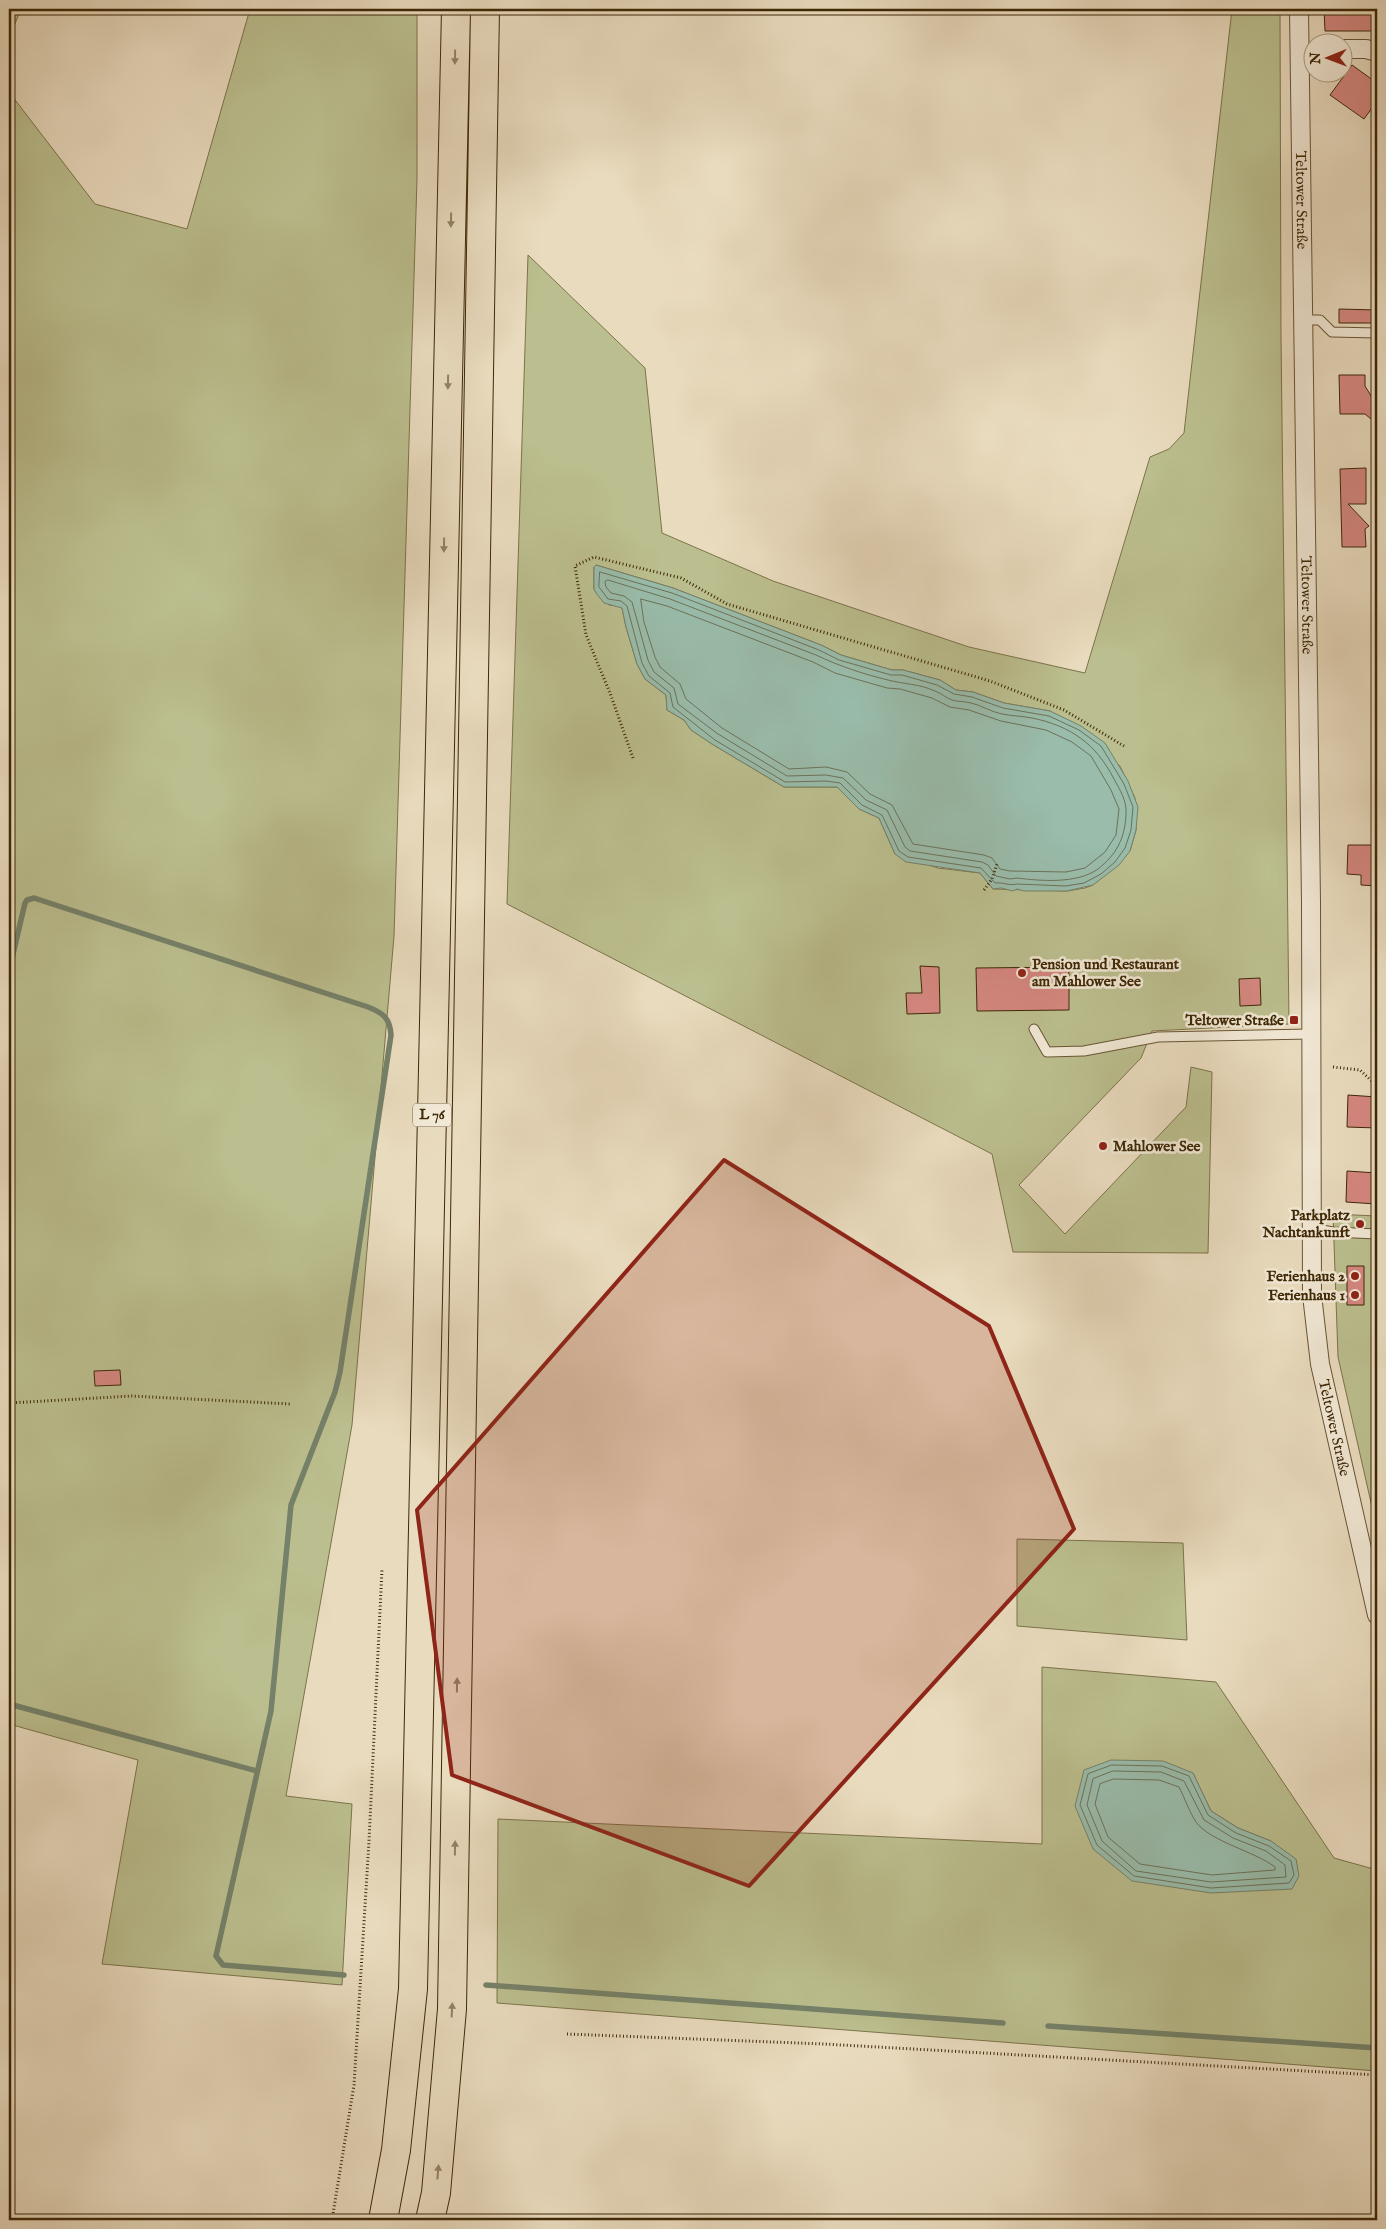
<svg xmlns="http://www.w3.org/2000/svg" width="1386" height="2229" font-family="'IM FELL English',serif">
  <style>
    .green { fill: #bbbe8e; stroke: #7c734a; fill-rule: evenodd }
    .water { fill: #99bcab; stroke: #758169 }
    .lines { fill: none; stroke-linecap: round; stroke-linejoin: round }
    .shore { stroke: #6c7258; stroke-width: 1 }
    .stream { stroke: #758169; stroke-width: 5.5 }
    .building { fill: #d58780; stroke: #3e2806 }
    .lane-casing { stroke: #695534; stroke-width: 11 }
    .street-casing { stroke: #695534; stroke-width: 20 }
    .primary-casing { stroke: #3e2806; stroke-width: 30 }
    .path { stroke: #3e2806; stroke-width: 3; stroke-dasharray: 1 2.5; stroke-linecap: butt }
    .lane { stroke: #f1e8d5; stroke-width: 9 }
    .street { stroke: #f1e8d5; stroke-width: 18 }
    .primary { stroke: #e9dbbe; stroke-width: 28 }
    .oneway { fill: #948262 }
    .marked { fill: #8f2418; fill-opacity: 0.2; stroke: #8f2418; stroke-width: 4; stroke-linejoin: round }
    .poi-dot { fill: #8f2418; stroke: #f1e8d5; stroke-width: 2 }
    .labels { text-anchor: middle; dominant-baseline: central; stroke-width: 5; stroke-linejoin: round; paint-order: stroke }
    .shield { fill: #f1e8d5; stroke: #746244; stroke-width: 1 }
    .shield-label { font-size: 14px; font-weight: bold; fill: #3e2806 }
    .street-label { font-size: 15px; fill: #3e2806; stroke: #f1e8d5 }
    .poi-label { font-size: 15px; font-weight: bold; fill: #3e2806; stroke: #f1e8d5; text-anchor: end }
  </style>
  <rect width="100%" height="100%" fill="#e9dbbe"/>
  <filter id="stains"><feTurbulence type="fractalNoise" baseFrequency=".004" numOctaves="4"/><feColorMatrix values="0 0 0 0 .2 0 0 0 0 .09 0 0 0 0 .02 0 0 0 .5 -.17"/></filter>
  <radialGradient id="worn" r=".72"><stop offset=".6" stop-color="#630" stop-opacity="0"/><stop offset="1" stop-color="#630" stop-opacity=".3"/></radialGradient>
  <path class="green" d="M9,9H13L19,14L9,38Z
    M250,9H417V179L394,936L352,1425L286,1796L352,1804L342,1985L102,1964L138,1760L9,1724V92L95,204L187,229Z
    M1232,9H1280L1281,336L1289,1024L1152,1031L1141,1058L1019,1185L1065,1234L1186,1107L1191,1067L1212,1072L1208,1253L1013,1252L992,1154L507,904L528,255L645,368L662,533L773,581L969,647L1085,673L1150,457L1169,449L1184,433ZM596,565L673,588L821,645L841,655L892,670H903L940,680L956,690L973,692L1004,703L1050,711L1120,766L1135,798L1136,830L1130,851L1093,885L1085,888L1067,891L993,889L980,873L938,868L895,854L879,818L859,809L837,787H784L712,744L691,730L684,720L667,710L666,695L645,679L637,664L626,627L622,608L619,606L609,605L594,589V567Z
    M1333,1214L1377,1216V1529L1338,1357Z
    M1017,1539L1183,1543L1187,1640L1017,1626Z
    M1042,1667L1216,1682L1334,1858L1377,1870V2071L497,2003L498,1819L1042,1844ZM1193,1773L1211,1811L1238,1828L1271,1841L1093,1849Z"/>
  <path class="water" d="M596,565L673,588L821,645L841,655L892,670H903L940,680L956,690L973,692L1004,703L1050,711L1081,726L1105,743L1128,781L1138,807L1136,830L1130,851L1119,865L1093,885L1067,891H1024L1017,889L1013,891L1001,888L993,889L980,873L906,862L895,854L879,818L859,809L837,787H784L712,744L691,730L684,720L667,710L666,695L645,679L637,664L626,627L622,608L604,603L596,593L594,589V567Z
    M1111,1760L1163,1761L1193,1773L1211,1811L1238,1828L1271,1841L1296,1859L1299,1876L1292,1889L1211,1893L1132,1881L1093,1849L1075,1806L1084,1770Z"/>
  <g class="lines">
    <path class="shore" d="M600,572L672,593L819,650L839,660L891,675H902L937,685L954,694L972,697L1003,708L1049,716L1079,730L1101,746L1124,784L1133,807L1131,830L1125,848L1115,862L1101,874L1084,883L1066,886L1017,884C1009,886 1003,882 995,883L981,868L908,857L899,851L882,815L862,805L840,783L826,781L785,782L715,740L673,707L670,693L649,676L642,663L627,606L621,601L608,599L599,587Z
      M608,580L670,599L816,655C839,666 863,674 888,680C903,684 920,684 935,691C941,693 946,698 952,700C958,702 964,701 971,703C981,705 991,712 1002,714C1012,716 1022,716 1032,718C1071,726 1096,744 1114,779C1120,790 1127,801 1126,814C1125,838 1117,854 1098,869C1077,884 1041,881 1017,878L1010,879L996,876L988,865L982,862L910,851L905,847L887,810L866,800L843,778L826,775L787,776L718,734L678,704L674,688L654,672L648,660L632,602L624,596L611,593L606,587L605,582Z
      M641,599L667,606L813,662L835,673L887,688L900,689L932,698L950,707L969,710L1001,721L1046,730L1072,742L1091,756L1111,790L1119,809L1116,835L1105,852L1085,868L1066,872L1010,871L1000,869L992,858L984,855L913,844L892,805L870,794L847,772L826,767L789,769L722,728L686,699L680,684L660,667L655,657L644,622Z
      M1112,1765L1162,1766L1189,1776L1208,1815L1236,1833L1269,1846L1291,1861L1294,1875L1289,1883L1211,1888L1134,1876L1097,1845L1080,1805L1088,1774Z
      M1113,1771L1161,1772L1184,1781L1204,1820L1233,1838L1266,1851L1285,1865L1286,1877L1211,1882L1136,1871L1102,1841L1087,1805L1093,1779Z
      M1114,1779L1159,1780L1179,1787C1185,1798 1189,1812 1196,1822C1211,1842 1254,1851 1275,1867V1870L1212,1875L1140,1864L1108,1837L1095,1804L1100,1784Z"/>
    <path class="stream" d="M9,971L25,903L27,900L34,898L368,1007C383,1013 390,1018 391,1035L340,1372L335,1392L291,1505L271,1711L216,1956L223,1965L344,1975
      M9,1704L257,1771
      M486,1985L1003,2023
      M1048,2026L1377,2048"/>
  </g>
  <path class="building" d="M1324,9H1377V31H1325Z
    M1352,65L1377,83V101L1364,119L1330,95Z
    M1339,309L1377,310V323H1339Z
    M1339,375H1365V386L1373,399H1377V424L1365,414H1340Z
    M1366,468V504H1348L1369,526L1365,529L1366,547H1342L1340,469Z
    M1348,845H1377V886L1361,885V875L1347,874Z
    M920,966L939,967L940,1013L907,1014L906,993H922Z
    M1069,967V1010L977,1011L976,968Z
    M1260,978L1261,1005L1240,1006L1239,979Z
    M1348,1095L1377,1097V1128L1347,1127Z
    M1347,1171L1377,1173L1376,1204L1346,1202Z
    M1347,1266H1364V1305H1347Z
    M120,1370L121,1385L95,1386L94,1371Z"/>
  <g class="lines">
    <defs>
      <path id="lane" d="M1302,320H1320L1332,332L1377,333
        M1034,1029L1047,1052L1084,1051L1158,1037L1311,1034
        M1311,1228L1333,1232L1377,1234
        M1377,1268V1279"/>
      <g id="street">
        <path id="s1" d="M1299,9L1311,901L1312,1295L1320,1364L1377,1615"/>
        <path d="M1344,49H1366L1377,52"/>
      </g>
      <path id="primary" d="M383,2220L396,2150L413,1989L456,9
        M430,2220L436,2193L452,2009L485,9"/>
    </defs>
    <use href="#lane" class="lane-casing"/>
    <use href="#street" class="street-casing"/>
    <use href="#primary" class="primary-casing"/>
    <path class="path" d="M633,758L610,693L586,635L575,566L594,557L681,578L727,604L990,681L1064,710L1124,746
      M984,890L992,879L997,864
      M1333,1067L1360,1070L1377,1086
      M9,1403L131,1396L291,1404
      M567,2034L824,2044L1377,2075
      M332,2220L354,2085L369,1841L382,1569"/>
    <use href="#lane" class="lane"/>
    <use href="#street" class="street"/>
    <use href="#primary" class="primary"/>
  </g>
  <defs><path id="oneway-solid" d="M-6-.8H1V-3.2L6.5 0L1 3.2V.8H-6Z" transform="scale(1.25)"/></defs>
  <g class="oneway">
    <use href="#oneway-solid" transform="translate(455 57) rotate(91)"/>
    <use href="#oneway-solid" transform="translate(451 220) rotate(91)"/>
    <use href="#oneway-solid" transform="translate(448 382) rotate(91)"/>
    <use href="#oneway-solid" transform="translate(444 545) rotate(91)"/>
    <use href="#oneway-solid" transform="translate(457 1685) rotate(-89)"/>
    <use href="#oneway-solid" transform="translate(455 1848) rotate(-89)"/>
    <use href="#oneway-solid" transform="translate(452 2010) rotate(-87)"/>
    <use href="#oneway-solid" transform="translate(438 2172) rotate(-85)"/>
  </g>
  <path class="marked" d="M724,1160L989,1326L1074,1529L749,1886L452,1775L417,1510Z"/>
  <g class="poi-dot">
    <circle cx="1022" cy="973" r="5"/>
    <rect x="1289" y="1015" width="10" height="10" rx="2.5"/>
    <circle cx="1103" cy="1146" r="5"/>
    <circle cx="1360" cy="1224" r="5"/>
    <circle cx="1355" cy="1276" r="5"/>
    <circle cx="1355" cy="1295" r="5"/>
  </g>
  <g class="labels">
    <rect class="shield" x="413" y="1103.5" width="38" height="23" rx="4"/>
    <g class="shield-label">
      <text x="432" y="1115">L 76</text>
    </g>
    <g class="street-label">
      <text stroke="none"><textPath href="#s1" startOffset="191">Teltower Straße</textPath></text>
      <text stroke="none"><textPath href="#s1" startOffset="596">Teltower Straße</textPath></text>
      <text stroke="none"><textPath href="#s1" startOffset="1421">Teltower Straße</textPath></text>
    </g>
    <g class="poi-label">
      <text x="1032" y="964" text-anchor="start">Pension und Restaurant<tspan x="1032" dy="17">am Mahlower See</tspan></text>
      <text x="1284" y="1020">Teltower Straße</text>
      <text x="1113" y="1146" text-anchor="start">Mahlower See</text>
      <text x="1350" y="1215">Parkplatz<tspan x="1350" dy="17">Nachtankunft</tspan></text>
      <text x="1345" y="1276">Ferienhaus 2</text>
      <text x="1345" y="1295">Ferienhaus 1</text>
    </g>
  </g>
  <rect width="1386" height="2229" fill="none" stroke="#e9dbbe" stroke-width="30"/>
  <rect x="10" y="10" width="1366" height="2209" fill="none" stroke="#3e2806" stroke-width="2.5"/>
  <rect x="15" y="15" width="1356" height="2199" fill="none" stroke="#3e2806"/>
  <g transform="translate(1328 58) rotate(269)"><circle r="24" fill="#f1e8d5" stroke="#a99b82"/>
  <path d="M0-4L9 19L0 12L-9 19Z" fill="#8f2418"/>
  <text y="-8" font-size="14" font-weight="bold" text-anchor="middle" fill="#3e2806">N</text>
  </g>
  <rect width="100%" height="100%" filter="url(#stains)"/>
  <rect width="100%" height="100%" fill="url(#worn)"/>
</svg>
